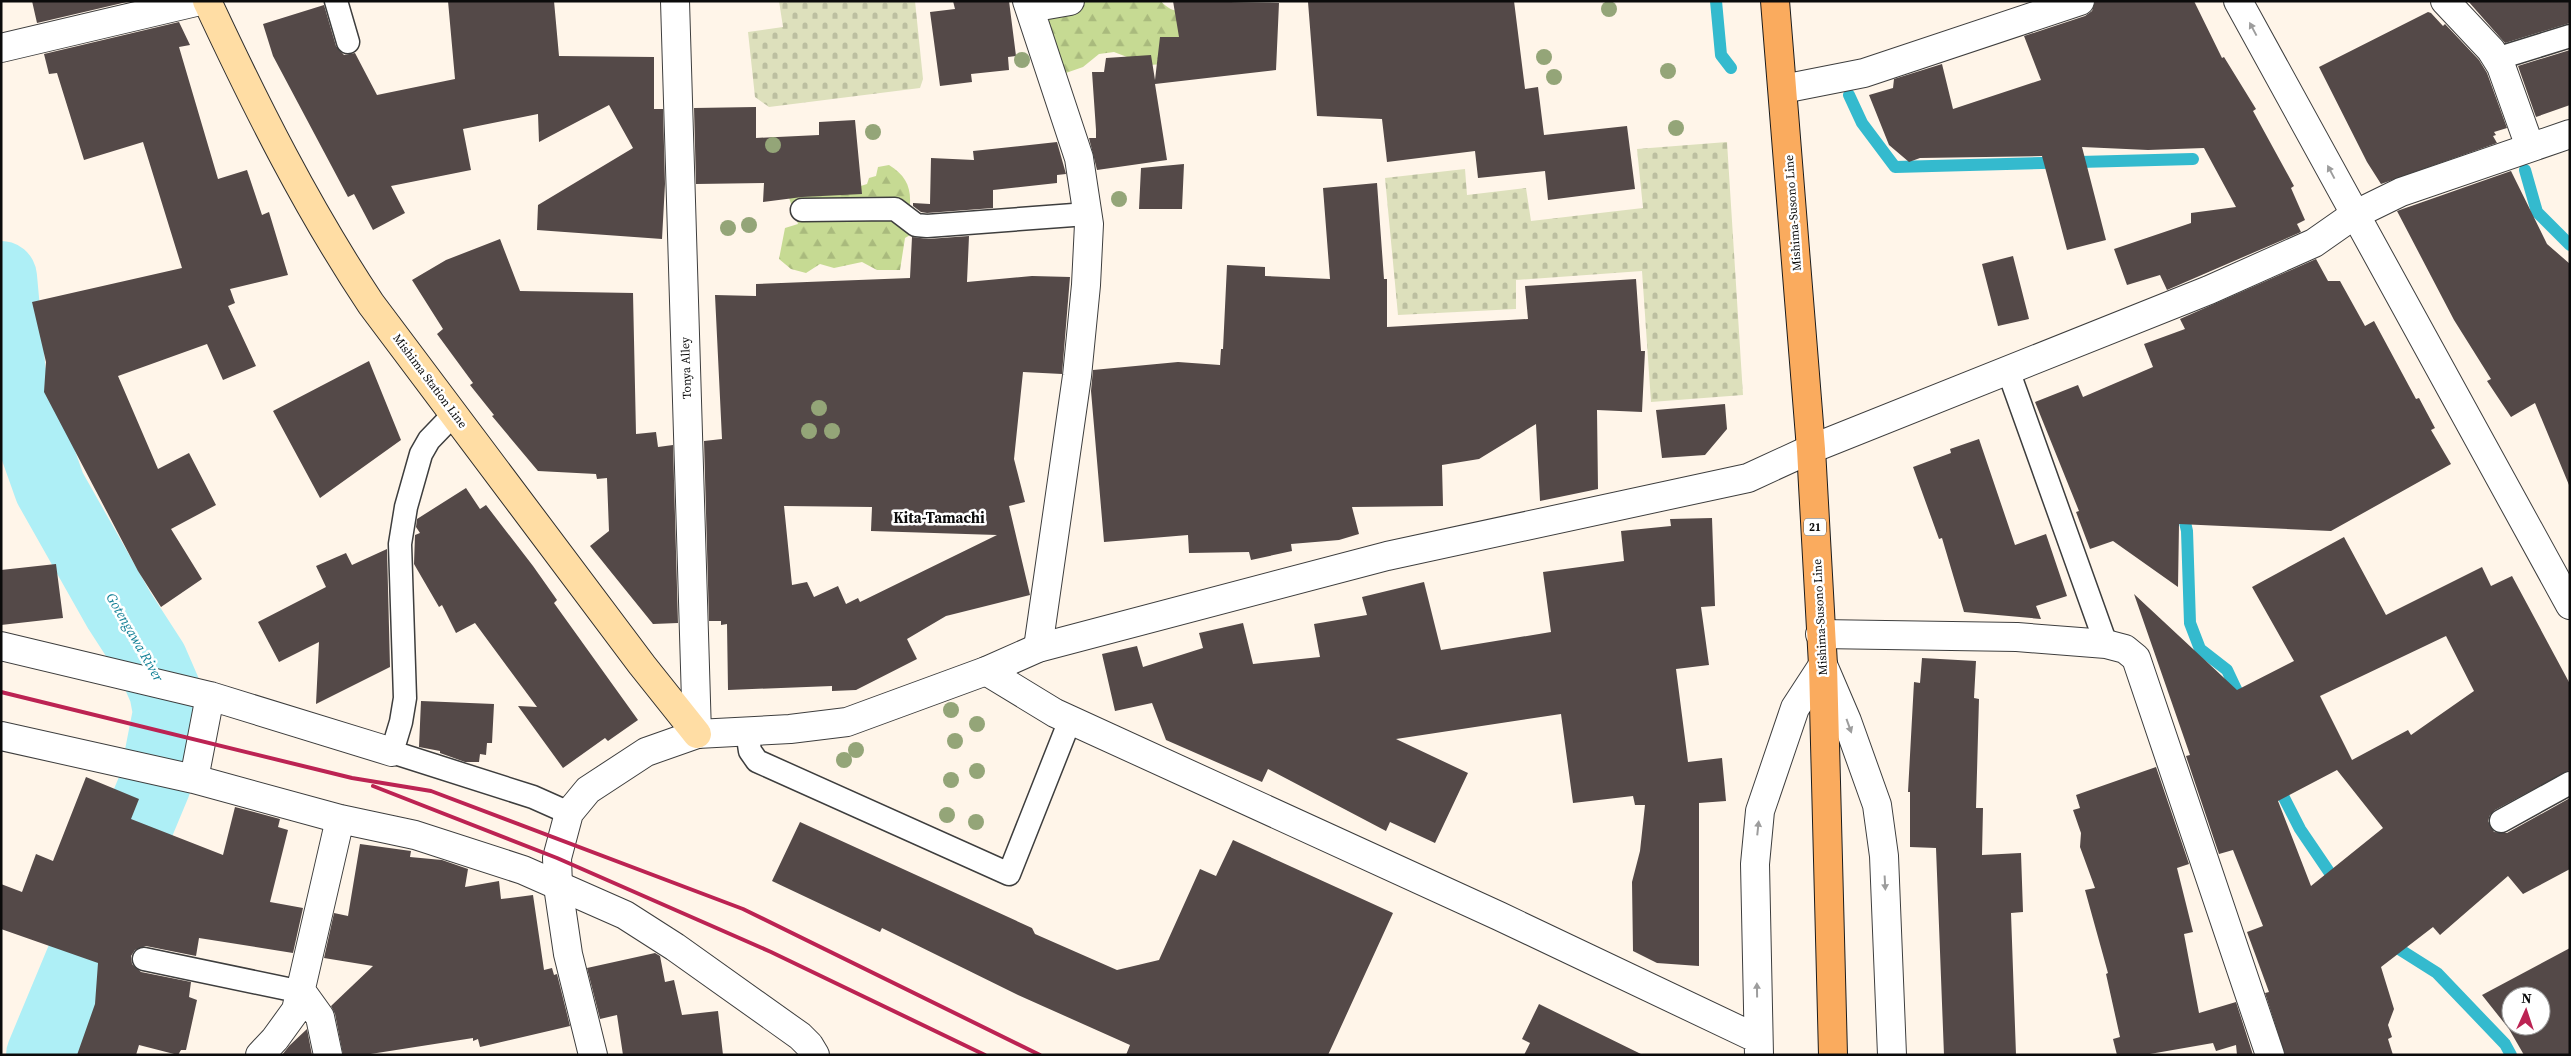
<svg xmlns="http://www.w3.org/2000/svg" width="2571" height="1056" font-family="'Source Serif 4',serif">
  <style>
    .forest { fill: url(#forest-firs) }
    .cemetery { fill: url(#cemetery-stones) }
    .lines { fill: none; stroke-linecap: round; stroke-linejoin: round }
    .stream { stroke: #34bace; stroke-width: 12 }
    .river { stroke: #aeeff6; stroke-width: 72 }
    .building { fill: #544948; fill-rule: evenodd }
    .service-casing { stroke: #3e3e3e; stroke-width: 25 }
    .minor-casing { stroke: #3e3e3e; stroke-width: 30 }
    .tertiary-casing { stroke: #3e3e3e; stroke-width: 30 }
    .secondary-casing { stroke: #2d2d2d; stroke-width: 30 }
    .primary-casing { stroke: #1c1c1c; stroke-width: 30 }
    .service { stroke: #fff; stroke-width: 22 }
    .minor { stroke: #fff; stroke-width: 28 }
    .tertiary { stroke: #fff; stroke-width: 28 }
    .secondary { stroke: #ffdda4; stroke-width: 28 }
    .primary { stroke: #faab5e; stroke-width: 28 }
    .rail { stroke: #bc2353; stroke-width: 4 }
    .tree { fill: #94a578 }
    .oneway { fill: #9d9d9d }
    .labels { text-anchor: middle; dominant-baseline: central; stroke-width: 5; stroke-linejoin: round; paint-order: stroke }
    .shield { fill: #fff; stroke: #545454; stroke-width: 1 }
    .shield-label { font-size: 11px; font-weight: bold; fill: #0b0b0b }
    .street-label { font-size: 12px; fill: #0b0b0b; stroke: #fff }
    .water-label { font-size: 14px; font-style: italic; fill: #148096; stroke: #fff }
    .quarter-label { font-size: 15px; font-weight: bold; fill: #0b0b0b; stroke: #fff }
  </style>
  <defs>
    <pattern id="forest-firs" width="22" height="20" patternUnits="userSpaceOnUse" patternTransform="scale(1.25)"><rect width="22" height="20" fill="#c6da93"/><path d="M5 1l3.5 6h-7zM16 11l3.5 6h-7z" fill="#a9ba7d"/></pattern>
    <pattern id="cemetery-stones" width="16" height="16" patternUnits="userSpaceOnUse" patternTransform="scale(1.25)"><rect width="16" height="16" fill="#dde0bc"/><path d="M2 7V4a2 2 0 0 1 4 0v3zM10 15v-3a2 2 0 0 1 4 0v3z" fill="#bcbfa0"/></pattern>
  </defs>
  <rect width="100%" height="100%" fill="#fff5e9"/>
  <path class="forest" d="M1039,1H1161C1170,12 1179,12 1193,10L1166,64L1148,65L1114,52L1099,54L1083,67L1063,74Z
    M889,165C905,175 911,186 910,204C900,214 904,224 910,235L905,238L900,270H877L862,262L834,268L820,264L806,273L791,269L779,259L785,228L798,224L787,192L848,190L867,184L869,178L876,176L878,167Z"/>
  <path class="cemetery" d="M779,1H915L923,79L920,88L769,107L755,97L748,32L783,27Z
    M1727,142L1743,395L1651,402L1642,271L1516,280V309L1398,315L1385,178L1465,169L1467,195L1526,188L1531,221L1643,208L1637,149Z"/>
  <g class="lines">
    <path class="stream" d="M1716,1L1721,55L1731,68
      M1849,95L1862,123L1895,167L2193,159
      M2525,170L2537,212L2570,245
      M2182,509L2187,531L2190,623L2200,649L2227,670L2243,704
      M2276,782L2300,829L2338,885
      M2389,939L2399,949L2437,973L2505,1044L2511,1055"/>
    <path class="river" d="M1,277L10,375L50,488L119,610L152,661L165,691L169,712L155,784L42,1055"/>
  </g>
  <path class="building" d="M32,1H131L37,23Z
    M448,1H554L559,56L654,57V109H663L665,184L662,239L537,230L538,205L633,148L609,105L539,142L538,114L463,129L471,170L391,186L405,213L373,230L354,194L348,197L273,56L263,24L324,5L336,46L344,55L355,53L377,95L455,79Z
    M953,1H1009L1016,56L1008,57L1009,70L971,74L972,82L940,86L930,12L955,9Z
    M1173,1L1279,3L1276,70L1155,84L1167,160L1097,170L1089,138H1096V130L1092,72H1104L1106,58L1151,55L1155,80L1160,37H1179Z
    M1514,1L1525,89L1538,87L1544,135L1627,126L1635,189L1548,200L1545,171L1478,178L1475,151L1387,162L1382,119L1317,116L1308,2Z
    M2095,1H2194L2222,58L2224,57L2256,109L2253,111L2294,186L2291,188L2305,220L2297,224L2301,232L2167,290L2160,275L2127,285L2114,249L2191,223V213L2236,207L2204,148L2148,150L2082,147L2106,240L2067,250L2042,156L1920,158L1909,162L1889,145L1869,95L1893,88L1894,79L1942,64L1953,109L2041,80L2024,36L2085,16L2092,11Z
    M2468,1H2570V23L2505,43Z
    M2428,12L2431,13L2443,26L2445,24L2479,60L2487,73L2507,128L2494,132L2496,135L2493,136L2497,143L2381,184L2367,162L2319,67Z
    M179,22L190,45L179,47L218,179L247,170L262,215L269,212L288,275L230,289L235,303L228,306L256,366L223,380L207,344L118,376L158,469L189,453L216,505L171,529L202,579L161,607L138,571L44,392L46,362L32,302L182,268L143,142L84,160L57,73L49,74L44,54Z
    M2570,50V105L2536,117L2518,66Z
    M756,107V138L819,135V122L855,120L862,194L802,197L763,202L764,183L696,184L694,108Z
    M1057,142L1066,174L1057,175V183L993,190V208L927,213L921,212L913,206V203L930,204L931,158L974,160L973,151Z
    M1184,164L1182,209H1139L1141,168Z
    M2511,171L2547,244L2570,264L2569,485L2535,403L2511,417L2487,381L2491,379L2454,320L2397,211Z
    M1377,183L1384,279H1387V327L1528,319L1525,286L1636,279L1641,351H1645L1642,412L1597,410L1598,489L1540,501L1536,424L1479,459L1442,465L1443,506L1352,507L1359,534L1339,540L1291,544L1292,551L1251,560L1249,552L1189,553L1188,535L1104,542L1091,391L1093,370L1178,362L1220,365L1221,349H1223L1227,265L1265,267V276L1330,279L1323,188Z
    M969,236L967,282L1032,276L1070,277L1062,374L1023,372L1014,459L1025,502L1009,506L1030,595L946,616L907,639L917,659L856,690L832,691V686L728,690L727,624L721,625V621H709L704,441L722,439L715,295L756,296V284L910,278L912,237L928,239ZM784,506L872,507L871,531L997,535L860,602L858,598L846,604L838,586L814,597L807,582L792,585Z
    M500,239L520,291L633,293L636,434L656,432L658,447L673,445L678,623L653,624L590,546L609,531L607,478L597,479L596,474L538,471L492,416L494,415L470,385L473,383L437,334L443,329L412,280L446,260Z
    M2013,256L2029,319L1998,326L1982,264Z
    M2316,259L2328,281H2340L2365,326L2374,321L2416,399L2419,398L2435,428L2431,430L2451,464L2331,531L2179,524L2178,587L2113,541L2090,549L2076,512L2079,511L2035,402L2078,385L2083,397L2153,367L2144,344L2185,329L2180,319Z
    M369,361L401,440L320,498L273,411Z
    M1725,404L1727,429L1705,455L1662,458L1656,410Z
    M1979,439L2015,545L2046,534L2067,596L2036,606L2041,619L1964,612L1942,538L1939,539L1913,467L1951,453L1950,449Z
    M466,488L480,509L486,505L533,566L557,600L554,603L638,720L608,741L605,738L563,768L518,706L537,707L475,623L456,633L442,605L439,607L414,564L415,535L420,533L416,527L417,519Z
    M1712,518L1715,606L1701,607L1709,665L1676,669L1688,762L1722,758L1726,801L1699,803V966L1657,963L1633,951L1632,882L1640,851L1645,805H1635L1633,796L1573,803L1561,714L1396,739L1468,773L1435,843L1390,822L1386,831L1268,769L1262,782L1166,740L1152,703L1115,711L1102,654L1137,646L1143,667L1203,648L1199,633L1243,623L1253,664L1320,657L1314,624L1367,615L1362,597L1424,582L1441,650L1551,632L1543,572L1624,561L1621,531L1671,526L1670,519Z
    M2344,537L2386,615L2482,567L2491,586L2512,576L2570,684V770L2495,810L2490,815L2488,821L2494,832L2507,833L2570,798V869L2523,894L2508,876L2440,935L2433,927L2381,967L2394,1009L2388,1025L2392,1037L2388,1039L2393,1055H2285L2265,993L2269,992L2247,932L2263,926L2233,850L2219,854L2186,756L2190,755L2134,594L2237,690L2294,661L2252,587ZM2446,636L2474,691L2411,735L2408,730L2352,760L2320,696ZM2337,770L2383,828L2311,886L2278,801Z
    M387,549L390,667L316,704L319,642L279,662L258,622L326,587L316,566L346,553L352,565Z
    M56,564L63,618L1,625V570Z
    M1922,658L1976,661L1974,698L1979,699L1976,808H1983L1982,855L2021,853L2023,912L2011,913L2016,1055H1944L1936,848L1910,847V792H1908L1914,682L1920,683Z
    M421,701L494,704L492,743H487L486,755L480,754L479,762H465L440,753V751L419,747Z
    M2156,767L2189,864L2177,868L2193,932L2184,934L2199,1013L2236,1002L2253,1055H2237L2236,1045L2216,1051L2213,1043L2144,1055H2117L2113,1039L2120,1037L2106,974L2108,973L2085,890L2095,888L2080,847L2081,833L2073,810L2080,808L2076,795Z
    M86,777L139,799L131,819L223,855L235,807L280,819L278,827L288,830L270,902L303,908L293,953L199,938L196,956L146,946L135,950L131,956L132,964L141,972L191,982L189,997L197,1000L186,1050H181L178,1055L139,1045L136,1055H77L95,1004L98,963L1,929V884L22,892L36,854L53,861Z
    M800,822L1032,928L1035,934L1117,970L1159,960L1200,869L1216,876L1233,840L1393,913L1328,1055H1126L1130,1045L1018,995L882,928L880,932L772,881Z
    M360,844L411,851L410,857L442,860L468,869L465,887L499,881L501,899L533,895L544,970L552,968L554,975L557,974L570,1026L480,1047L478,1039L473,1041V1038L364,1055H343L335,1014L331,1006L373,966L324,958L334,913L348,916Z
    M2570,948V1055H2524L2509,1029L2482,995ZM2511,996H2541V1026H2511Z
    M655,953L660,956L665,982L674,980L682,1015L718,1011L723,1055H623L617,1015L600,1019L587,968Z
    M1539,1004L1643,1055H1524L1530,1043L1522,1039Z
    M307,1029L312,1055H282L289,1046Z"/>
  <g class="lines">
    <defs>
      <path id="service" d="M336,1L348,42
        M2496,59L2570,36
        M802,210L895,209L916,225L927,226L1087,214
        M2008,370L2106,644
        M455,413L429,440L421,454L406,507L400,544L405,698L401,722L392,752L533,797L569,813
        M747,731L750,751L757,761L1009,874L1070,720
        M2501,821L2570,783
        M144,959L302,992"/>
      <path id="minor" d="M675,1L697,734
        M1027,1L1079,158L1089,224L1086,285L1077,376L1038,648
        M2445,1L2491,50L2501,66L2530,147
        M1030,8L1070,1
        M1,48L200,1
        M1783,89L1864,73L2080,1
        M1811,449L2209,290L2314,243L2354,215L2401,192L2570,134
        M1820,634L2017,637L2106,644L2125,649L2136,658L2270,1055
        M1,646L210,696L392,752
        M1823,665L1847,721L1877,805L1884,856L1892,1055
        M986,671L1055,713L1499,916L1758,1039
        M1,736L194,779L340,819L415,835L523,870L625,915L675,947L800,1036L809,1045L815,1055
        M194,779L210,696
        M302,992L320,1017L328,1055
        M260,1055L275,1039L296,1010L340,819
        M1759,1055L1755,864L1760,811L1795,708L1823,665"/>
      <path id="tertiary" d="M2238,1L2570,605
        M593,1055L568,954L558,886L557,858L569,813L588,790L646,752L697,734L790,729L847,722L986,671L1038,648L1387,556L1748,478L1811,449"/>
      <path id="secondary" d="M207,1C256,106 307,208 371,304L642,665L697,734"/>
      <path id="primary" d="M1775,1L1811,449L1823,665L1833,1055"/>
    </defs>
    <use href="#service" class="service-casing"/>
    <use href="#minor" class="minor-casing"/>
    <use href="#tertiary" class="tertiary-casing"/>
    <use href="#secondary" class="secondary-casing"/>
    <use href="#primary" class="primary-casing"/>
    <use href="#service" class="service"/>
    <use href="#minor" class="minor"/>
    <use href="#tertiary" class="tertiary"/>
    <use href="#secondary" class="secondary"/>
    <use href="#primary" class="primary"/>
    <path class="rail" d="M1,692L352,778L431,791L743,909L1040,1055
      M373,786L557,858L771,952L985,1055"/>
  </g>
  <g class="tree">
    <circle cx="1609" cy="9" r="8"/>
    <circle cx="1544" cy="57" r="8"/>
    <circle cx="1022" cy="60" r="8"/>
    <circle cx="1668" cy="71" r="8"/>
    <circle cx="1554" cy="77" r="8"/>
    <circle cx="1676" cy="128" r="8"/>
    <circle cx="873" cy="132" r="8"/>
    <circle cx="773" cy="145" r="8"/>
    <circle cx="1119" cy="199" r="8"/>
    <circle cx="749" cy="225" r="8"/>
    <circle cx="728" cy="228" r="8"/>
    <circle cx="819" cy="408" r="8"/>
    <circle cx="809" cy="431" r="8"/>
    <circle cx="832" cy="431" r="8"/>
    <circle cx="951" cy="710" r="8"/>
    <circle cx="977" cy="724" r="8"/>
    <circle cx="955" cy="741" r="8"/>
    <circle cx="856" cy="750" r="8"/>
    <circle cx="844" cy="760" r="8"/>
    <circle cx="977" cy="771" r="8"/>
    <circle cx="951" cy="780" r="8"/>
    <circle cx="947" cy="815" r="8"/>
    <circle cx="976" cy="822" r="8"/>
  </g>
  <defs><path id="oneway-solid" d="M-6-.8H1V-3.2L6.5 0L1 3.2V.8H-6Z" transform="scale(1.25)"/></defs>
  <g class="oneway">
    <use href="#oneway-solid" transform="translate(2253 29) rotate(-118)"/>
    <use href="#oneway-solid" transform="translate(2331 172) rotate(-118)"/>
    <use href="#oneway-solid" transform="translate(1849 726) rotate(70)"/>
    <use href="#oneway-solid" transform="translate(1758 828) rotate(-84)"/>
    <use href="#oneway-solid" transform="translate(1885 883) rotate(87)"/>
    <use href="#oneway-solid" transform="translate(1757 990) rotate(-91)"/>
  </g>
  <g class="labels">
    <rect class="shield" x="1804" y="518.5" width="22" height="17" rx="4"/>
    <g class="shield-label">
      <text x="1815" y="527">21</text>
    </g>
    <g class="street-label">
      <text transform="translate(1793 213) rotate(-94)">Mishima-Susono Line</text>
      <text transform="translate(686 368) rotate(-92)">Tonya Alley</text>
      <text transform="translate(430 381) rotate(53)">Mishima Station Line</text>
      <text transform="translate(1820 617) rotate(-93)">Mishima-Susono Line</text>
    </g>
    <g class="water-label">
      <text transform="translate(135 637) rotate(60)">Gotengawa River</text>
    </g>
    <g class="quarter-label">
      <text x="939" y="517">Kita-Tamachi</text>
    </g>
  </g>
  <rect width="2571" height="1056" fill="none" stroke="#0b0b0b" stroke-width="5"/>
  <g transform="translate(2526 1011) rotate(3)"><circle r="24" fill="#ffffff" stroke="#9d9d9d"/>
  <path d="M0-4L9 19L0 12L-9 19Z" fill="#bc2353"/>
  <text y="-8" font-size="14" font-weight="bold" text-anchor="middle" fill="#0b0b0b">N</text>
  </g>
</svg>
